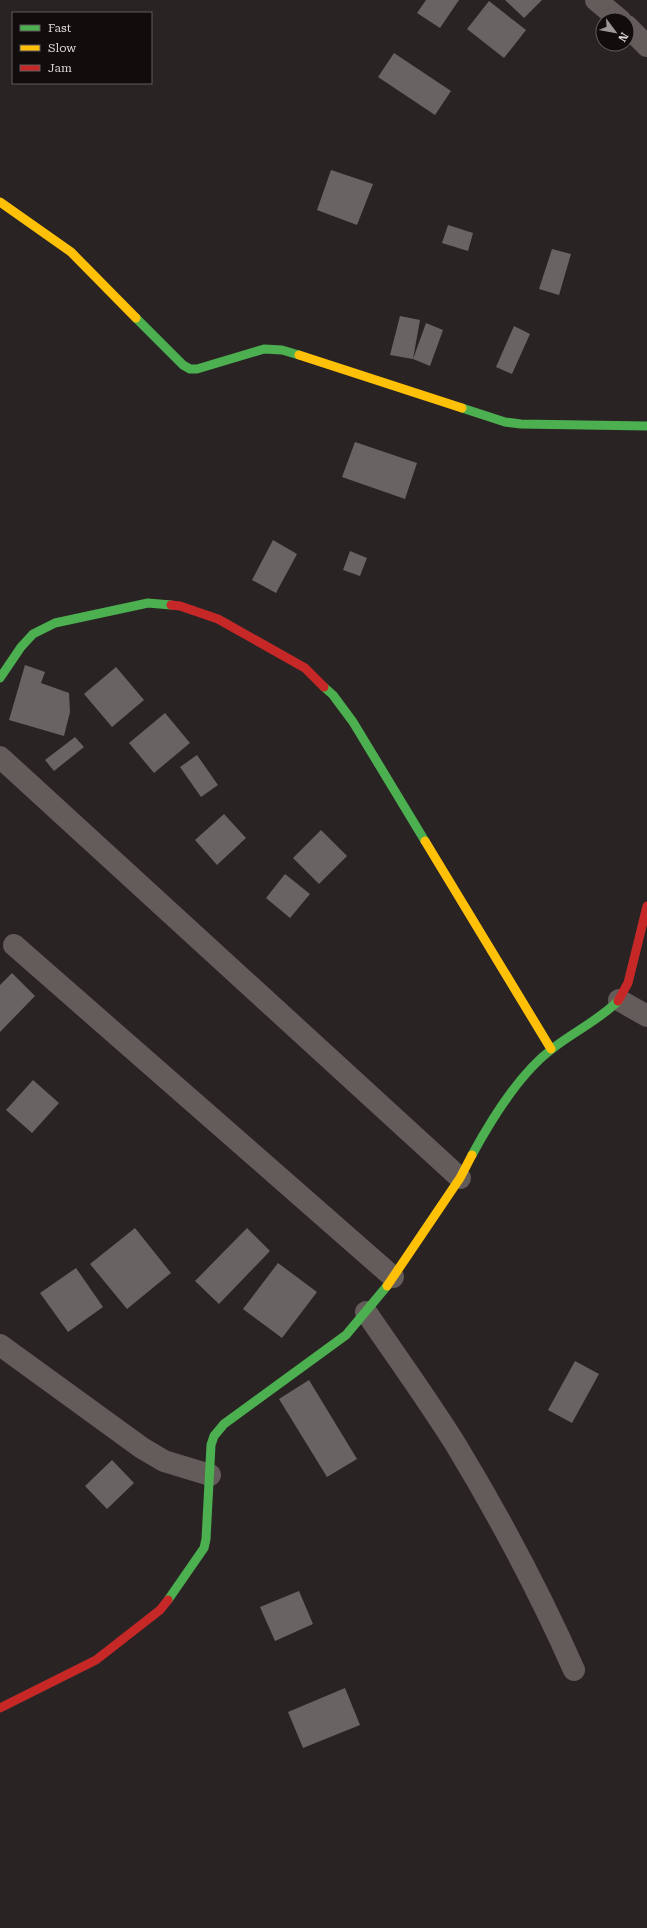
<svg xmlns="http://www.w3.org/2000/svg" width="647" height="1928" font-family="'Roboto Serif',serif">
  <style>
    .building { fill: #686463 }
    .lines { fill: none; stroke-linecap: round; stroke-linejoin: round }
    .street { stroke: #645c5a; stroke-width: 22 }
    .fast { stroke: #4caf50; stroke-width: 9 }
    .slow { stroke: #ffc107; stroke-width: 9 }
    .jam { stroke: #c62828; stroke-width: 9 }
  </style>
  <rect width="100%" height="100%" fill="#292423"/>
  <path class="building" d="M426,0H459L440,28L417,13Z
    M505,0H542L524,18Z
    M489,1L526,30L504,58L467,29Z
    M394,53L451,91L435,115L378,77Z
    M331,170L373,184L357,225L317,210Z
    M448,225L473,233L468,251L442,243Z
    M552,249L571,254L559,295L539,289Z
    M400,316L420,320L413,359L426,323L443,330L430,366L413,359L390,355Z
    M514,326L530,334L512,374L496,367Z
    M355,442L417,463L405,499L342,477Z
    M273,540L297,554L276,593L252,580Z
    M350,551L367,558L360,576L343,570Z
    M25,665L45,672L41,683L69,693L70,712L64,736L9,720Z
    M116,667L144,700L112,727L84,694Z
    M165,713L190,743L154,773L129,743Z
    M75,737L84,747L54,771L45,760Z
    M197,755L218,785L201,797L180,767Z
    M224,814L246,838L217,865L195,840Z
    M321,830L347,856L319,884L293,858Z
    M285,874L310,894L290,918L266,898Z
    M12,973L35,996L0,1032V985Z
    M33,1080L59,1103L32,1133L6,1110Z
    M135,1228L171,1273L127,1309L90,1264Z
    M247,1228L270,1251L219,1304L195,1281Z
    M278,1263L317,1292L282,1338L243,1309Z
    M76,1268L103,1307L68,1332L40,1293Z
    M575,1361L599,1374L572,1423L548,1410Z
    M309,1380L357,1459L327,1477L279,1399Z
    M112,1460L134,1483L107,1509L85,1486Z
    M299,1591L313,1624L275,1641L260,1607Z
    M345,1688L360,1725L303,1748L288,1712Z"/>
  <g class="lines">
    <path class="street" d="M596,0L620,20
      M627,26L647,46
      M0,757L460,1178
      M14,945L393,1277
      M619,1000L647,1016
      M366,1312C396,1356 428,1400 456,1445C500,1518 540,1593 574,1670
      M0,1345L142,1448L164,1461L210,1475"/>
    <path class="fast" d="M136,318L183,365L190,369H197L264,349L282,350L299,355
      M462,408L505,422L521,424L647,426
      M0,678L21,647L33,634L55,623L148,603L171,605
      M324,687L333,695L353,722L425,841
      M472,1155C491,1120 520,1073 552,1049C573,1032 598,1021 618,1001
      M168,1600L204,1548L206,1539L211,1445L214,1436L224,1424L346,1335L387,1286"/>
    <path class="slow" d="M0,202L71,252L136,318
      M299,355L462,408
      M425,841L551,1049
      M387,1286L460,1178L472,1155"/>
    <path class="jam" d="M171,605L180,606L218,619L305,668L324,687
      M618,1001L628,983L647,906
      M0,1708L96,1660L160,1610L168,1600"/>
  </g>
  <rect x="12" y="12" width="140" height="72" fill="#110d0c" stroke="#625d5c"/>
  <rect x="20" y="25" width="20" height="6" fill="#4caf50" stroke="#625d5c"/>
  <text x="48" y="32" font-size="12" fill="#dcd6d5">Fast</text>
  <rect x="20" y="45" width="20" height="6" fill="#ffc107" stroke="#625d5c"/>
  <text x="48" y="52" font-size="12" fill="#dcd6d5">Slow</text>
  <rect x="20" y="65" width="20" height="6" fill="#c62828" stroke="#625d5c"/>
  <text x="48" y="72" font-size="12" fill="#dcd6d5">Jam</text>
  <g transform="translate(615 32) rotate(122)"><circle r="19" fill="#110d0c" stroke="#625d5c"/>
  <path d="M0-3L7 15L0 10L-7 15Z" fill="#9d9897"/>
  <text y="-6" font-size="11" font-weight="bold" text-anchor="middle" fill="#dcd6d5">N</text>
  </g>
</svg>
